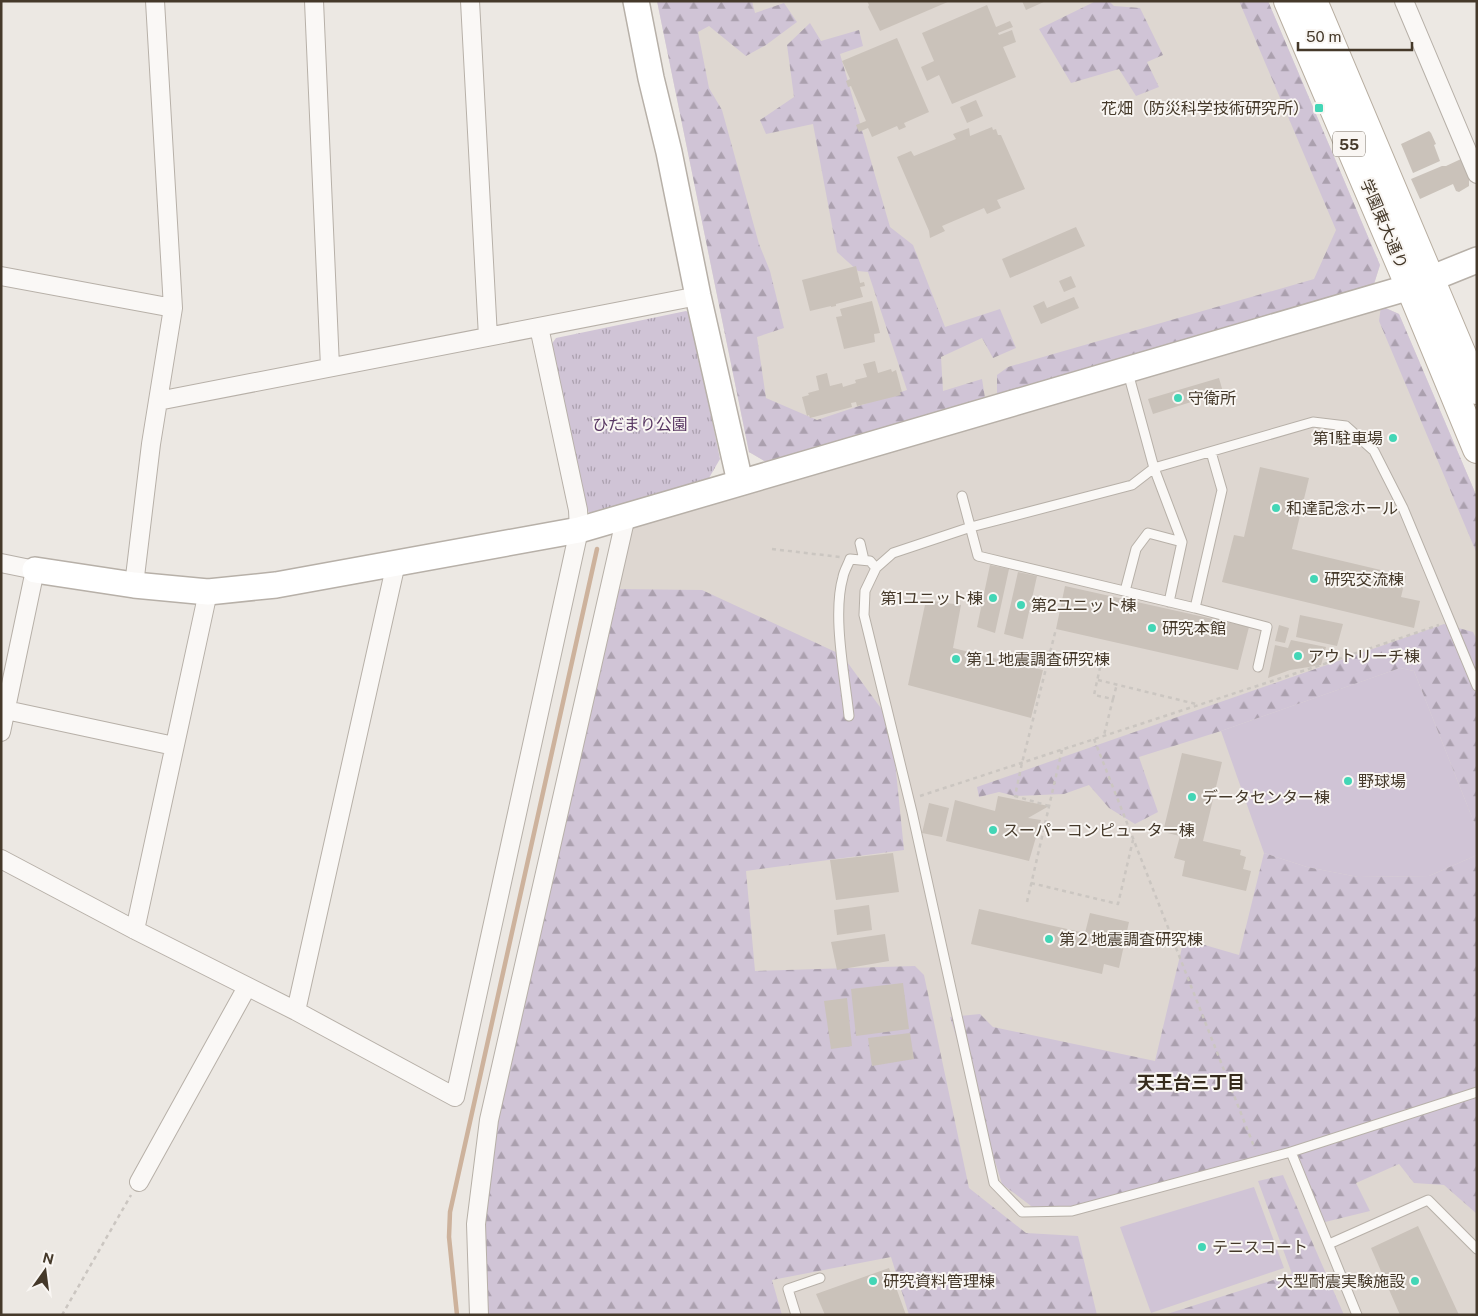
<svg xmlns="http://www.w3.org/2000/svg" width="1478" height="1316" font-family="'Public Sans','Noto Sans JP',sans-serif">
  <style>
    .built { fill: #ded7d1 }
    .grass { fill: #d0c4d6 }
    .forest { fill: url(#forest-firs) }
    .park { fill: url(#park-tufts) }
    .lines { fill: none; stroke-linecap: round; stroke-linejoin: round }
    .stream { stroke: #cdb29c; stroke-width: 4.5 }
    .building { fill: #cac2ba }
    .lane-casing { stroke: #b7b0a8; stroke-width: 11 }
    .street-casing { stroke: #b7b0a8; stroke-width: 20 }
    .secondary-casing { stroke: #b7b0a8; stroke-width: 28 }
    .primary-casing { stroke: #b8aea1; stroke-width: 30 }
    .path { stroke: #cbc6c1; stroke-width: 2.5; stroke-dasharray: 4 4; stroke-linecap: butt }
    .lane { stroke: #faf8f6; stroke-width: 9 }
    .street { stroke: #faf8f6; stroke-width: 18 }
    .secondary { stroke: #fff; stroke-width: 25 }
    .primary { stroke: #fff; stroke-width: 28 }
    .poi-dot { fill: #43d6b6; stroke: #f9f6f3; stroke-width: 2 }
    .labels { text-anchor: middle; dominant-baseline: central; stroke-width: 4; stroke-linejoin: round; paint-order: stroke }
    .shield { fill: #f9f6f3; stroke: #7b7266; stroke-width: 1 }
    .shield-label { font-size: 15px; font-weight: bold; fill: #45392a }
    .poi-label { font-size: 16px; fill: #45392a; stroke: #f9f6f3; text-anchor: start }
    .street-label { font-size: 16px; fill: #45392a; stroke: #f9f6f3 }
    .park-label { font-size: 16px; fill: #573662; stroke: #f9f6f3 }
    .neighbourhood-label { font-size: 18px; font-weight: bold; fill: #362b1c; stroke: #f9f6f3 }
  </style>
  <defs>
    <pattern id="forest-firs" width="22" height="20" patternUnits="userSpaceOnUse" patternTransform="scale(1.25)"><rect width="22" height="20" fill="#d0c4d6"/><path d="M5 1l3.5 6h-7zM16 11l3.5 6h-7z" fill="#aba0ae"/></pattern>
    <pattern id="park-tufts" width="24" height="20" patternUnits="userSpaceOnUse" patternTransform="scale(1.25)"><rect width="24" height="20" fill="#d0c4d6"/><path d="M3 7l-1-3M5 7V3M7 7l1-3M15 17l-1-3M17 17v-4M19 17l1-3" fill="none" stroke="#aba0ae"/></pattern>
  </defs>
  <rect width="100%" height="100%" fill="#ece8e3"/>
  <path class="built" d="M657,1H1268L1380,265L1374,284L766,462L749,452Z
    M1381,306L1399,314L1477,497V1315H487L483,1279L488,1166L628,530L639,521Z"/>
  <path class="grass" d="M1400,668L1414,671L1477,830V855L1429,876L1358,877L1307,867L1264,853L1221,731Z
    M1254,1187L1284,1268L1151,1313L1120,1227Z"/>
  <path class="forest" d="M657,1H752L755,13L784,3L797,22L766,45L746,56L709,26L698,32L709,88L722,110L759,244L770,271L784,328L757,337L766,398L817,420L907,390L868,272L858,271L837,252L813,124L766,134L760,120L794,97L787,45L810,23L821,41L859,30L863,46L840,54L890,227L913,245L945,327L1000,309L1016,348L993,358L982,338L941,357L943,391L982,379L985,398L766,462L749,452Z
    M1096,1H1109L1114,6L1140,8L1163,55L1147,62L1159,87L1136,96L1119,69L1071,83L1039,29Z
    M1239,1H1268L1380,265L1374,284L997,394V375L1008,367L1314,279L1336,230Z
    M1381,306L1399,314L1477,497V554L1379,321Z
    M615,589L702,590L842,655L891,722L904,850L746,871L755,971L915,966L924,975L969,1188L1026,1233L1078,1236L1097,1315H909L891,1257L772,1280L782,1315H487L483,1279L488,1166L492,1139Z
    M1444,624L1473,632L1477,640V830L1414,671L1400,668L1221,731L1139,757L1158,812L1135,824L1109,808L1089,785L1064,794L1015,796L999,792L979,797L977,787Z
    M1264,853L1307,867L1358,877L1429,876L1477,855V1214L1444,1185L1414,1183L1399,1164L1356,1183L1370,1211L1321,1223L1299,1157L1251,1158L1065,1213L1035,1209L1002,1184L950,1017L980,1014L993,1027L1155,1061L1184,939L1239,955Z
    M1283,1175L1344,1315H1164L1292,1274L1258,1181Z"/>
  <path class="park" d="M686,311L690,313L720,459L709,478L590,513L582,506L551,345L556,338Z"/>
  <g class="lines">
    <path class="stream" d="M457,1315L449,1237L450,1212L597,549"/>
  </g>
  <path class="building" d="M867,1H950L880,31L868,7L869,5Z
    M1022,1H1046L1026,10Z
    M987,5L996,27L1010,21L1013,27L998,33L999,35L1012,30L1016,42L1003,47L1016,77L952,104L939,75L927,81L921,67L934,61L922,33Z
    M897,38L929,112L904,123L906,127L899,130L897,126L872,137L868,128L859,132L856,125L866,121L851,86L848,87L846,81L850,79L842,61Z
    M976,100L983,116L967,123L960,107Z
    M992,127L993,130L996,129L998,135H1001L1025,189L997,200L1001,208L987,214L984,208L942,226L945,231L930,238L929,231L897,157L911,151L914,156L956,139L953,134L969,128L970,136Z
    M1429,131L1431,133L1436,144L1434,145L1440,161L1413,173L1401,144Z
    M1461,159L1469,177V186L1459,192L1456,191L1453,184L1420,199L1411,179L1442,166H1446Z
    M1076,227L1085,246L1010,278L1002,259Z
    M856,266L860,283L864,282L865,286L860,287L863,297L836,304V306L831,307V306L810,311L802,280Z
    M1071,276L1076,287L1064,292L1059,281Z
    M1074,297L1079,308L1041,324L1033,306L1044,301L1047,308Z
    M872,301L880,333L874,334L875,342L844,349L836,317L842,316L840,309Z
    M875,361L878,373L891,369L892,372L896,370L902,392H900L901,395L857,406L856,402L851,403L852,407L810,418L809,415L807,416L802,397L809,395L808,393L819,390L816,376L827,373L830,386L842,383L843,387L856,383L855,380L867,377L863,364Z
    M1219,378L1223,392L1153,414L1148,399Z
    M1260,467L1309,478L1292,549L1406,576L1401,597L1420,601L1414,628L1222,582L1234,535L1244,537Z
    M990,565L1009,569L995,633L977,627Z
    M1018,572L1037,576L1023,639L1004,634Z
    M1065,586L1249,627L1238,670L1056,629Z
    M926,600L961,605L953,648L1043,670L1031,718L908,685Z
    M1300,615L1343,624L1337,646L1296,637Z
    M1279,625L1289,628L1285,643L1275,641Z
    M1291,640L1326,647L1321,665L1290,670L1268,678L1275,645L1288,648Z
    M1182,753L1222,762L1203,841L1241,850L1240,855L1246,857L1243,869L1251,871L1246,891L1182,876L1185,861L1174,858L1180,836L1163,832Z
    M998,796L1049,806L1028,818L1041,820L1029,861L946,841L955,800L995,811Z
    M929,803L949,808L942,837L922,833Z
    M893,853L899,892L836,900L830,860Z
    M869,905L872,930L837,935L834,910Z
    M979,909L1085,933L1090,913L1129,922L1119,968L1104,964L1102,974L971,944Z
    M885,934L889,961L837,970L831,942Z
    M903,983L909,1029L856,1036L851,989Z
    M847,998L852,1046L831,1049L824,1001Z
    M910,1033L914,1059L872,1066L868,1038Z
    M1418,1226L1459,1315H1400L1371,1248Z
    M889,1268L906,1315H825L816,1294Z"/>
  <g class="lines">
    <defs>
      <path id="lane" d="M1129,372L1130,380L1154,468L1182,542L1169,602
        M962,496L978,556L1195,608L1222,490L1211,452
        M860,543L864,560
        M1125,591L1136,549L1148,533L1182,542
        M1195,608L1267,627L1258,667
        M1477,686L1403,508L1374,451L1346,426L1313,422L1154,468L1132,485L971,527L893,553L876,568L865,591L864,615L912,812L994,1183L1022,1212L1072,1211L1291,1152L1477,1092
        M849,716C845,677 832,615 843,577C844,571 848,565 850,559L870,561L876,568
        M1291,1152L1357,1315
        M1329,1244L1428,1200L1477,1249
        M796,1315L788,1289L820,1278"/>
      <path id="street" d="M314,1L330,367
        M470,1L488,337
        M1404,1L1477,174
        M1,276L173,308
        M158,401L698,296
        M1,563L35,570L1,732
        M134,585L151,444L173,308L155,1
        M6,710L174,746
        M1,859L135,930L296,1011L455,1097L579,530L578,510L539,327
        M135,930L208,592
        M296,1011L396,563
        M139,1182L247,987
        M479,1315L476,1224L489,1120L626,516"/>
      <path id="secondary" d="M636,1L651,78L669,152L698,296L740,482
        M35,570L134,585L208,592L276,585L579,530L1410,287L1477,260"/>
      <path id="primary" d="M1288,1L1410,287L1477,449
        M1313,1L1477,390"/>
    </defs>
    <use href="#lane" class="lane-casing"/>
    <use href="#street" class="street-casing"/>
    <use href="#secondary" class="secondary-casing"/>
    <use href="#primary" class="primary-casing"/>
    <path class="path" d="M772,549L840,557
      M1050,652L1101,663L1094,695L1113,699L1104,735
      M1098,680L1196,704
      M1113,699L1117,684
      M1094,739L1255,1149
      M920,796L1321,665L1439,625
      M1049,806L1015,796L1022,763L1056,629
      M1031,883L1118,904L1133,840
      M1027,902L1062,750
      M62,1315L131,1195"/>
    <use href="#lane" class="lane"/>
    <use href="#street" class="street"/>
    <use href="#secondary" class="secondary"/>
    <use href="#primary" class="primary"/>
  </g>
  <g class="poi-dot">
    <rect x="1314" y="103" width="10" height="10" rx="2.5"/>
    <circle cx="1178" cy="398" r="5"/>
    <circle cx="1393" cy="438" r="5"/>
    <circle cx="1276" cy="508" r="5"/>
    <circle cx="1314" cy="579" r="5"/>
    <circle cx="993" cy="598" r="5"/>
    <circle cx="1021" cy="605" r="5"/>
    <circle cx="1152" cy="628" r="5"/>
    <circle cx="1298" cy="656" r="5"/>
    <circle cx="956" cy="659" r="5"/>
    <circle cx="1348" cy="781" r="5"/>
    <circle cx="1192" cy="797" r="5"/>
    <circle cx="993" cy="830" r="5"/>
    <circle cx="1049" cy="939" r="5"/>
    <circle cx="1202" cy="1247" r="5"/>
    <circle cx="873" cy="1281" r="5"/>
    <circle cx="1415" cy="1281" r="5"/>
  </g>
  <g class="labels">
    <rect class="shield" x="1333" y="131.5" width="32" height="25" rx="4"/>
    <g class="shield-label">
      <text x="1349" y="144">55</text>
    </g>
    <g class="poi-label">
      <text x="1309" y="108" text-anchor="end">花畑（防災科学技術研究所）</text>
      <text x="1188" y="398">守衛所</text>
      <text x="1383" y="438" text-anchor="end">第1駐車場</text>
      <text x="1286" y="508">和達記念ホール</text>
      <text x="1324" y="579">研究交流棟</text>
      <text x="983" y="598" text-anchor="end">第1ユニット棟</text>
      <text x="1031" y="605">第2ユニット棟</text>
      <text x="1162" y="628">研究本館</text>
      <text x="1308" y="656">アウトリーチ棟</text>
      <text x="966" y="659">第１地震調査研究棟</text>
      <text x="1358" y="781">野球場</text>
      <text x="1202" y="797">データセンター棟</text>
      <text x="1003" y="830">スーパーコンピューター棟</text>
      <text x="1059" y="939">第２地震調査研究棟</text>
      <text x="1212" y="1247">テニスコート</text>
      <text x="883" y="1281">研究資料管理棟</text>
      <text x="1405" y="1281" text-anchor="end">大型耐震実験施設</text>
    </g>
    <g class="street-label">
      <text transform="translate(1384 224) rotate(67)">学園東大通り</text>
    </g>
    <g class="park-label">
      <text x="640" y="424">ひだまり公園</text>
    </g>
    <g class="neighbourhood-label">
      <text x="1191" y="1082">天王台三丁目</text>
    </g>
  </g>
  <rect width="1478" height="1316" fill="none" stroke="#45392a" stroke-width="5"/>
  <g transform="translate(45 1271) rotate(14)" stroke="#f9f6f3" stroke-width="4" paint-order="stroke">
  <path d="M0-4L9 19L0 12L-9 19Z" fill="#45392a"/>
  <text y="-8" font-size="14" font-weight="bold" text-anchor="middle" fill="#45392a">N</text>
  </g>
  <path d="M1298 42v8h114v-8" fill="none" stroke="#45392a" stroke-width="2.5"/>
  <text x="1306" y="42" font-size="15" fill="#45392a" stroke="#f9f6f3" stroke-width="4" paint-order="stroke">50 m</text>
</svg>
